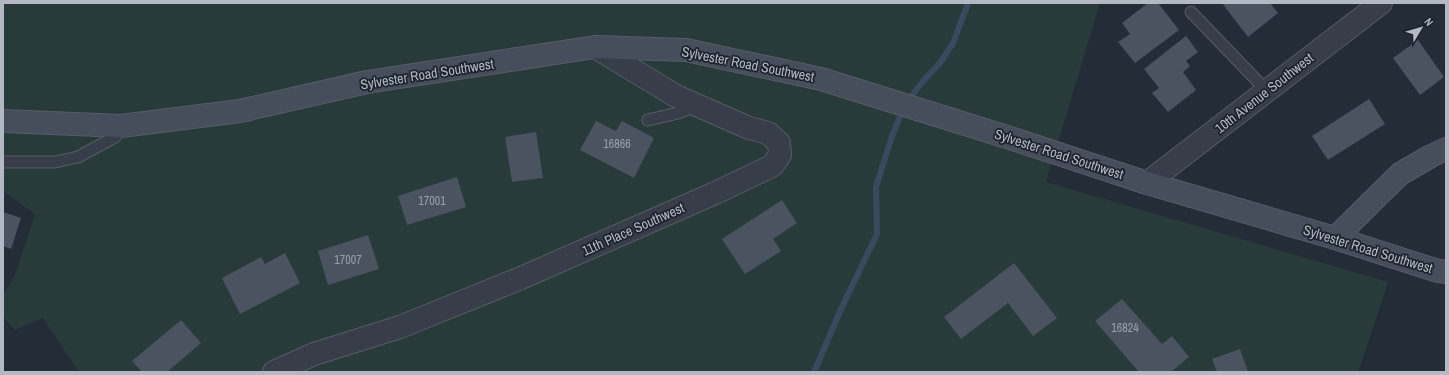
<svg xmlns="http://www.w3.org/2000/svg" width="1449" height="375" font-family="'Archivo Narrow',sans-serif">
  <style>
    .green { fill: #293a3b }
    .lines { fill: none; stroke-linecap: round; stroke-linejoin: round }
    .stream { stroke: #3b495f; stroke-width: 6 }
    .building { fill: #4b5361 }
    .lane-casing { stroke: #565c66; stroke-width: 13 }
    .street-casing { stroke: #565c66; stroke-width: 24 }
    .secondary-casing { stroke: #565c66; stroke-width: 24 }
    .lane { stroke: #383e49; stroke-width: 11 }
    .street { stroke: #383e49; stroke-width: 22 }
    .secondary { stroke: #464d5b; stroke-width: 22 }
    .labels { text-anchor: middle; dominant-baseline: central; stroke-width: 3.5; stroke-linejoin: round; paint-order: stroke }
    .number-label { font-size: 12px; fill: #99a0ab }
    .street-label { font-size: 14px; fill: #b3b9c4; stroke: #1d232d }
  </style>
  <rect width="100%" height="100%" fill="#242c38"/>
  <path class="green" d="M3,3H1100L1046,182L1388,282L1358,372H79L43,318L15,330L3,317V295L15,275L35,214L3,191Z"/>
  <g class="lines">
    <path class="stream" d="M908,101L923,81L940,63L953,43L968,3
      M814,372L841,309L877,234L876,187L892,136L903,109"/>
  </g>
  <path class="building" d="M1148,3H1158L1179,30L1135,63L1118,42L1130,34L1122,23Z
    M1222,3H1270L1278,13L1248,37Z
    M1186,36L1198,52L1186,61L1190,66L1183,72L1196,90L1168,112L1152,93L1159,88L1144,69Z
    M1418,40L1444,77L1420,95L1393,58Z
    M1369,99L1385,124L1328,160L1312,136Z
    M596,121L616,131L622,121L654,138L634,178L580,150Z
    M536,132L543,178L512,182L505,137Z
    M457,177L466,207L407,225L398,196Z
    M782,200L797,223L773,239L781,251L745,274L722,239Z
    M3,212L21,218L11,249L3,246Z
    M368,235L379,269L328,285L318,251Z
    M285,253L300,283L240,314L222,278L261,257L265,264Z
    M1014,263L1057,318L1033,336L1008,303L961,339L944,317Z
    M1122,299L1162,344L1172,336L1189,357L1171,372H1139L1095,321Z
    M181,320L201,343L167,372H142L132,361Z
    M1240,349L1248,372H1217L1212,359Z"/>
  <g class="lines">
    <defs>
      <path id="lane" d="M1191,12L1267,91
        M648,120L678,113L695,106
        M3,162H55L78,157L115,137L121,126"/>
      <path id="street" d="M1147,183L1381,3
        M274,372L314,354L400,327L521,278L713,194L772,166L780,155L779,143L768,133L749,128L676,96L595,47"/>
      <path id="secondary" d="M3,121L121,126L240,111L367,82L595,47L686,50L821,79L1007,137L1147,183L1335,238L1438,271L1446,272
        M1335,238L1400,174L1431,156L1446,149"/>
    </defs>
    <use href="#lane" class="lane-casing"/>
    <use href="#street" class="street-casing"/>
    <use href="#secondary" class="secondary-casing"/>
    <use href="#lane" class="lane"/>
    <use href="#street" class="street"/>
    <use href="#secondary" class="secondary"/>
  </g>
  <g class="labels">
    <g class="number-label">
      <text x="617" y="144">16866</text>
      <text x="432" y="201">17001</text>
      <text x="348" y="260">17007</text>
      <text x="1125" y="328">16824</text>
    </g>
    <g class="street-label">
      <text transform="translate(748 64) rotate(11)">Sylvester Road Southwest</text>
      <text transform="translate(427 74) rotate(-9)">Sylvester Road Southwest</text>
      <text transform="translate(1264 93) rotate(-38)">10th Avenue Southwest</text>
      <text transform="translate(1059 154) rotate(18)">Sylvester Road Southwest</text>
      <text transform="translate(633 229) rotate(-24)">11th Place Southwest</text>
      <text transform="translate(1368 249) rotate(17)">Sylvester Road Southwest</text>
    </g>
  </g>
  <rect width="1449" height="375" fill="none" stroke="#b3b9c4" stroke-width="8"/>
  <g transform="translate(1421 28) rotate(52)" stroke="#1d232d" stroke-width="3" paint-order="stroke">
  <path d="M0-3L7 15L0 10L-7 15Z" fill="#b3b9c4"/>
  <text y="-6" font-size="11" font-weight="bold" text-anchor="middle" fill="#b3b9c4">N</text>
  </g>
</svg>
